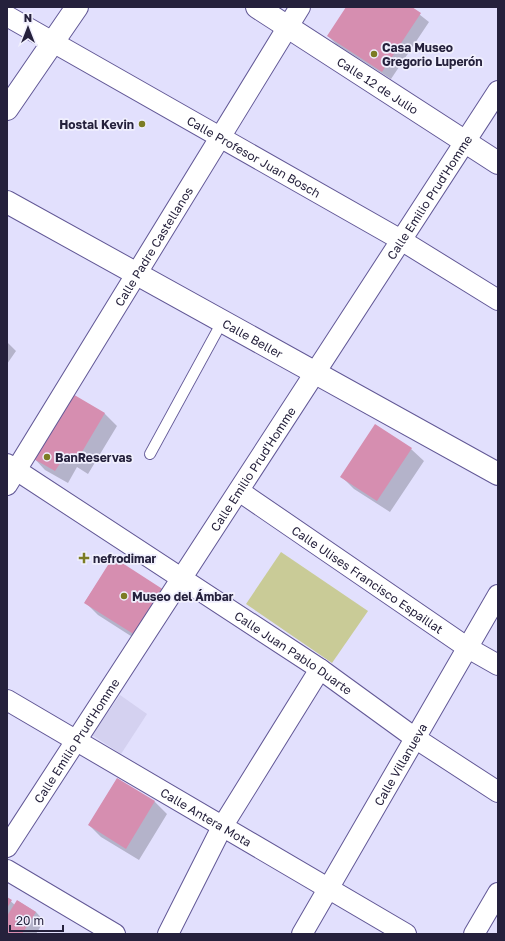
<svg xmlns="http://www.w3.org/2000/svg" width="505" height="941" font-family="'Golos Text',sans-serif">
  <style>
    .built { fill: #d4d1f0 }
    .green { fill: #c9cb97 }
    .shadow { fill: #0003 }
    .building { fill: #d68eb0 }
    .lines { fill: none; stroke-linecap: round; stroke-linejoin: round }
    .service-casing { stroke: #625896; stroke-width: 12 }
    .minor-casing { stroke: #625896; stroke-width: 22 }
    .tertiary-casing { stroke: #625896; stroke-width: 24 }
    .service { stroke: #fff; stroke-width: 10 }
    .minor { stroke: #fff; stroke-width: 20 }
    .tertiary { stroke: #fff; stroke-width: 22 }
    .poi-dot { fill: #7c7c24; stroke: #f0effd; stroke-width: 1.5 }
    .labels { text-anchor: middle; dominant-baseline: central; stroke-width: 3.5; stroke-linejoin: round; paint-order: stroke }
    .poi-label { font-size: 12px; font-weight: bold; fill: #25213c; stroke: #f0effd; text-anchor: start }
    .street-label { font-size: 12px; fill: #25213c; stroke: #f0effd }
  </style>
  <rect width="100%" height="100%" fill="#e2e0fd"/>
  <path class="built" d="M120,695L147,714L121,754L92,735Z"/>
  <path class="green" d="M281,552L368,611L332,663L246,604Z"/>
  <path class="shadow" d="M347,7H410L429,22L391,79L336,44L328,36Z
    M7,342L16,351L7,364Z
    M71,394L105,414L117,426L88,474L77,467L68,483L45,470L33,457Z
    M411,449L424,461L390,512L354,489L342,477Z
    M113,559L148,647L98,615L85,602Z
    M117,779L155,802L167,814L139,860L101,837L89,825Z
    M7,898L15,905L18,901L36,912L44,921L36,934H7Z"/>
  <path class="building" d="M346,7H412L421,13L382,72L327,36Z
    M71,393L105,413L76,462L65,456L55,471L32,458Z
    M375,424L412,448L377,501L340,477Z
    M113,557L164,590L135,635L84,603Z
    M117,778L155,801L126,849L88,825Z
    M7,897L12,900L7,908Z
    M17,900L36,912L22,934H7V916Z"/>
  <g class="lines">
    <defs>
      <path id="service" d="M150,454L222,322"/>
      <g id="minor">
        <path id="s1" d="M7,16L401,240L498,300"/>
        <path id="s2" d="M7,464L320,669L415,738L498,792"/>
        <path id="s3" d="M7,485L300,7"/>
        <path id="s4" d="M239,491L468,648L498,665"/>
        <path id="s5" d="M7,700L406,934"/>
        <path id="s6" d="M7,847L498,91"/>
        <path d="M7,870L115,934"/>
        <path d="M168,934L222,827L320,669"/>
        <path id="s7" d="M302,934L498,595"/>
        <path d="M474,934L498,893"/>
      </g>
      <g id="tertiary">
        <path id="s8" d="M257,7L498,163"/>
        <path d="M7,109L77,7"/>
        <path id="s9" d="M7,202L498,474"/>
      </g>
    </defs>
    <use href="#service" class="service-casing"/>
    <use href="#minor" class="minor-casing"/>
    <use href="#tertiary" class="tertiary-casing"/>
    <use href="#service" class="service"/>
    <use href="#minor" class="minor"/>
    <use href="#tertiary" class="tertiary"/>
  </g>
  <g class="poi-dot">
    <circle cx="374" cy="54" r="4"/>
    <circle cx="142" cy="124" r="4"/>
    <circle cx="47" cy="457" r="4"/>
    <path d="M82 552h4v4h4v4h-4v4h-4v-4h-4v-4h4z"/>
    <circle cx="124" cy="596" r="4"/>
  </g>
  <g class="labels">
    <g class="poi-label">
      <text x="382" y="47">Casa Museo<tspan x="382" dy="14">Gregorio Luperón</tspan></text>
      <text x="134" y="124" text-anchor="end">Hostal Kevin</text>
      <text x="55" y="457">BanReservas</text>
      <text x="93" y="558">nefrodimar</text>
      <text x="132" y="596">Museo del Ámbar</text>
    </g>
    <g class="street-label">
      <text stroke="none"><textPath href="#s8" startOffset="144">Calle 12 de Julio</textPath></text>
      <text stroke="none"><textPath href="#s1" startOffset="284">Calle Profesor Juan Bosch</textPath></text>
      <text stroke="none"><textPath href="#s6" startOffset="775">Calle Emilio Prud'Homme</textPath></text>
      <text stroke="none"><textPath href="#s3" startOffset="280">Calle Padre Castellanos</textPath></text>
      <text stroke="none"><textPath href="#s9" startOffset="281">Calle Beller</textPath></text>
      <text stroke="none"><textPath href="#s6" startOffset="451">Calle Emilio Prud'Homme</textPath></text>
      <text stroke="none"><textPath href="#s4" startOffset="156">Calle Ulises Francisco Espaillat</textPath></text>
      <text stroke="none"><textPath href="#s2" startOffset="343">Calle Juan Pablo Duarte</textPath></text>
      <text stroke="none"><textPath href="#s6" startOffset="127">Calle Emilio Prud'Homme</textPath></text>
      <text stroke="none"><textPath href="#s7" startOffset="196">Calle Villanueva</textPath></text>
      <text stroke="none"><textPath href="#s5" startOffset="231">Calle Antera Mota</textPath></text>
    </g>
  </g>
  <rect width="505" height="941" fill="none" stroke="#25213c" stroke-width="16"/>
  <g transform="translate(28 28)" stroke="#f0effd" stroke-width="3" paint-order="stroke">
  <path d="M0-3L7 15L0 10L-7 15Z" fill="#25213c"/>
  <text y="-6" font-size="11" font-weight="bold" text-anchor="middle" fill="#25213c">N</text>
  </g>
  <path d="M10 925v6h53v-6" fill="none" stroke="#25213c" stroke-width="2"/>
  <text x="16" y="925" font-size="12" fill="#25213c" stroke="#f0effd" stroke-width="3" paint-order="stroke">20 m</text>
</svg>
